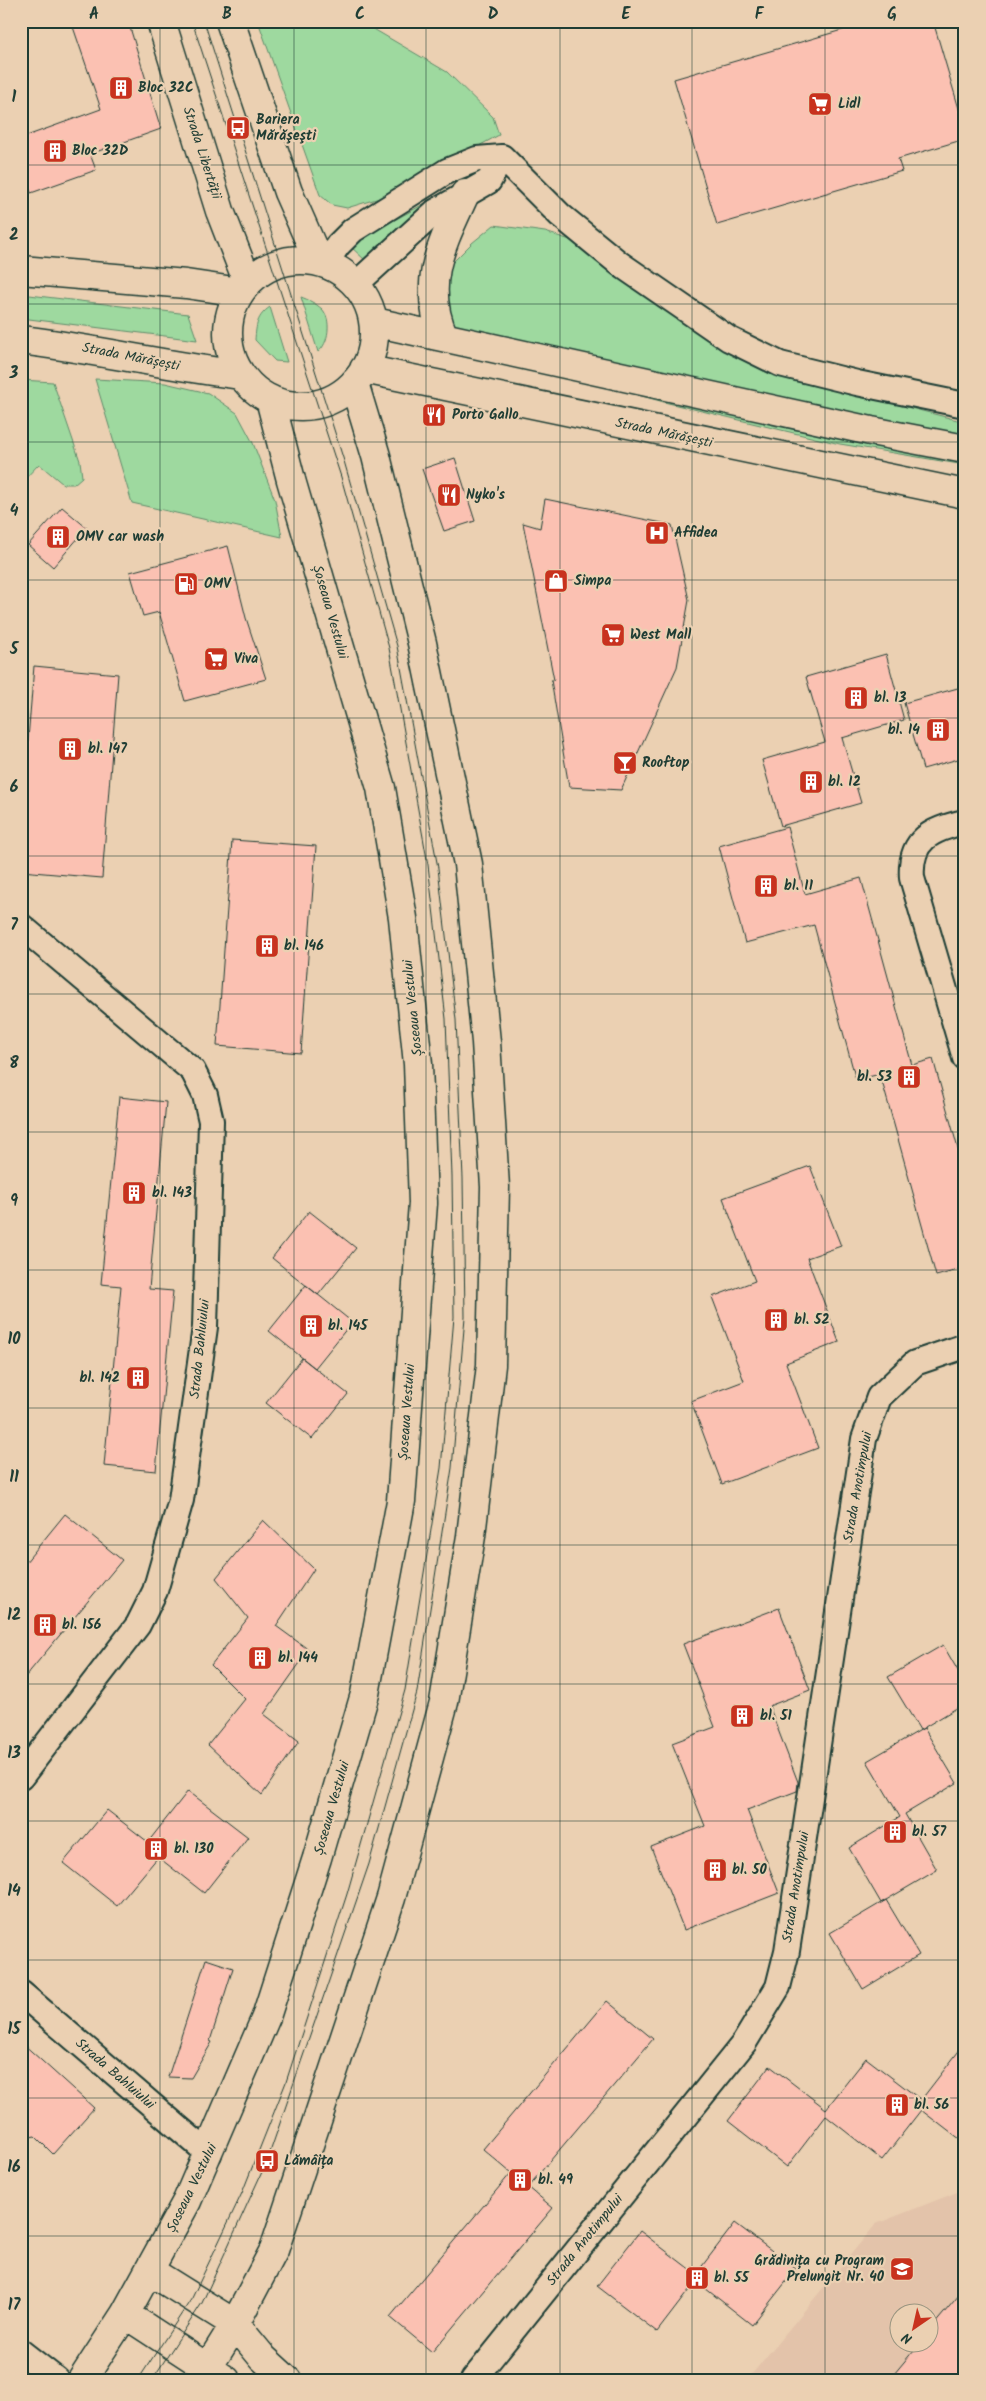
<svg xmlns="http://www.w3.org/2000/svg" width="986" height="2401" font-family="Kalam,sans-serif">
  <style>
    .built { fill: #e3c3aa; fill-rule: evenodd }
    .green { fill: #9ed99f; stroke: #5e8b6a }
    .building { fill: #fbc1b2; stroke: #1f3d34 }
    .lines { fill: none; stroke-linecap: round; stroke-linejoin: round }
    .street-casing { stroke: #1f3d34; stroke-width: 28 }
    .secondary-casing { stroke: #1f3d34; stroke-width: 31 }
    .street { stroke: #ebd0b2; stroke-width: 24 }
    .secondary { stroke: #ebd0b2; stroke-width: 28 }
    .tram { stroke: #1f3d34; stroke-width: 1 }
    .grid { fill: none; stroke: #1f3d34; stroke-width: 1; stroke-opacity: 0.55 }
    .labels { text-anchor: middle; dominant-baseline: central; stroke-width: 4.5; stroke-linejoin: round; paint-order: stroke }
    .poi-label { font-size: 14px; font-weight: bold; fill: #1f3d34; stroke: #ebd0b2; text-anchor: start }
    .street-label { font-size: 14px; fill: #1f3d34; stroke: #ebd0b2 }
    .neatline { fill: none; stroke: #1f3d34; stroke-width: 2 }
    .grid-label { font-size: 16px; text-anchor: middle; font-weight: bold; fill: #1f3d34 }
  </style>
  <rect width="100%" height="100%" fill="#ebd0b2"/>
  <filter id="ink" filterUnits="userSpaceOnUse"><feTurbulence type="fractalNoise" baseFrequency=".02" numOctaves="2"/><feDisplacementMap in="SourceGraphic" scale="10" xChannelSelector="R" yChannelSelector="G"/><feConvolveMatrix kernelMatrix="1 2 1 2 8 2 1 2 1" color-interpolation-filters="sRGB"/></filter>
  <g filter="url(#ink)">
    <path class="built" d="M965,2189V2380H747L876,2224ZM898,2314H928V2344H898Z"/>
    <path class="green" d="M258,21H360L447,72L493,117L499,135L386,196L347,208L332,205L320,195Z
      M440,195L367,262L349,245Z
      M494,225L545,232L580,243L682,321L775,373L965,422V465L840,444L664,402L459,346L439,307L446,269L472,243Z
      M21,294L188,314L197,340L21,318Z
      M301,297C309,300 315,303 322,309C332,319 329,344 318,352Z
      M270,307L287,362L275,361L255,340C256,325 257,316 270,307Z
      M95,379L165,383L208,393L237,413L253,443L275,500L282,537L132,503Z
      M21,380L53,382L80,461L82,477L74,484H63L39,464L21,483Z"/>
    <path class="building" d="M71,21H128L161,129L90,154L96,170L31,193L21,165V138L101,109Z
      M873,21H933L965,129V139L898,159L902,171L717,225L674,79Z
      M455,458L475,521L444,531L422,469Z
      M545,499L672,525L689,600L677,667L621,790L569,787L551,680H554L523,523L540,528Z
      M62,507L87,528L53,567L28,545Z
      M228,546L246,618L266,679L185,701L159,612L143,616L130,572Z
      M886,654L904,720L842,738L861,803L781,826L762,760L825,742L806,677Z
      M34,666L118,674L102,878L21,871V824Z
      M965,686V757L923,769L904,703Z
      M787,827L805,894L861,878L912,1065L933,1059L965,1174V1268L936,1276L880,1074L856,1080L814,925L745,943L719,846Z
      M232,840L316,846L301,1053L217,1046Z
      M119,1097L166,1102L149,1289L173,1291L156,1471L104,1466L121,1286L101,1284Z
      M810,1166L841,1246L807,1258L839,1342L786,1363L818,1448L722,1484L691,1401L744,1381L712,1297L755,1281L723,1198Z
      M309,1211L356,1248L318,1295L272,1258Z
      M306,1285L352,1322L315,1368L269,1331Z
      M302,1358L348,1394L312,1439L266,1403Z
      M65,1514L122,1560L21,1682V1568Z
      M263,1520L314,1569L276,1626L309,1650L264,1714L299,1741L262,1795L208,1745L245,1699L211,1665L248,1618L216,1578Z
      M779,1608L810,1690L769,1706L798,1782L797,1791L747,1810L779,1893L684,1930L651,1847L705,1826L672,1743L715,1727L683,1644Z
      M943,1645L965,1683V1703L920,1730L888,1677Z
      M924,1728L957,1783L905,1814L937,1870L881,1903L849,1848L900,1817L867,1761Z
      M188,1791L248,1837L204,1893L158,1857L117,1906L63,1863L107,1810L148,1842Z
      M886,1900L919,1955L863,1989L830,1933Z
      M206,1959L233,1968L210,2041L212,2042L191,2078L168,2077Z
      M607,2001L653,2039L528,2187L553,2208L432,2352L390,2317L511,2173L483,2149Z
      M21,2042L94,2108L53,2154L35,2136L21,2139Z
      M965,2043V2144L921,2110L882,2160L826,2116L787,2167L728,2121L770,2066L826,2109L866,2058L921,2100Z
      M735,2223L796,2269L752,2325L696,2281L657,2332L597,2286L640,2231L696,2274Z
      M965,2288V2380H889L919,2344H928V2332Z"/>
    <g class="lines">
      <defs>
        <path id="street" d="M325,264L338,245L353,230L447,171L477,159L502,157L560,215L620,264L729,339L780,364L857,383L965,405
          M355,285L435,212L489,181L502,157
          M965,822C932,829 909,839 912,878L965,1058
          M21,926L193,1071L205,1095L211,1121L205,1327L181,1500L155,1591L138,1625L21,1777
          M21,1993L209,2154
          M21,2352L57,2380
          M473,2380L744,2043L778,1987L787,1951L864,1439L879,1397L915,1363L965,1346"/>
        <path id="secondary" d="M161,21L220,211L248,283
          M230,21L288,192L319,262
          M228 333a73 73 0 1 1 146 0a73 73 0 1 1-146 0Z
          M21,270L186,284L240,292
          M374,322L871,431L965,449
          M444,337C420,283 442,244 465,194
          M21,340C95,349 167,366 241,375
          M364,369L965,494
          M150,2271L235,2324L263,2358L287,2380
          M125,2314L226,2380
          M82,2380L125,2314L187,2201L266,2017L317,1858L365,1694L401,1501L423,1203L418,1064L403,918L381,788L291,480L270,399
          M200,2380L235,2324L274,2250L391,1898L444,1702L471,1536L491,1365L495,1187L486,1042L468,864L422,643L376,456L354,383"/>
      </defs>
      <use href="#street" class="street-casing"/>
      <use href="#secondary" class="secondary-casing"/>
      <use href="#street" class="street"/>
      <use href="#secondary" class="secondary"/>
      <path class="tram" d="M138,2380L192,2298L242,2193L286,2082L347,1894L405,1690L441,1468L454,1317L452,1176L446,1019L428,865L389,648L341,477L192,21
        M152,2380L202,2303L267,2161L369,1864L417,1692L452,1468L465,1317L463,1178L456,1020L438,868L397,646L344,461L204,21"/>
    </g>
  </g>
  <path class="grid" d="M160,21V2380M294,21V2380M426,21V2380M560,21V2380M692,21V2380M825,21V2380M21,165H965M21,304H965M21,442H965M21,580H965M21,718H965M21,856H965M21,994H965M21,1132H965M21,1270H965M21,1408H965M21,1545H965M21,1684H965M21,1821H965M21,1960H965M21,2098H965M21,2236H965"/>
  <defs>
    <symbol id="building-square" viewBox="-11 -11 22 22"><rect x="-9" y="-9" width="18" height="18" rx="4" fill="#c8321e" stroke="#ebd0b2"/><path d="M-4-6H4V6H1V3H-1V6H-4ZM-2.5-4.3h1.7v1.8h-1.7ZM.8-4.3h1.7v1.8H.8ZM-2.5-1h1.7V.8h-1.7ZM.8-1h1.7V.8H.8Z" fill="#fff"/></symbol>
    <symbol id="supermarket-square" viewBox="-11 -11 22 22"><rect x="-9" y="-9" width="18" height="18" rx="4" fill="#c8321e" stroke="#ebd0b2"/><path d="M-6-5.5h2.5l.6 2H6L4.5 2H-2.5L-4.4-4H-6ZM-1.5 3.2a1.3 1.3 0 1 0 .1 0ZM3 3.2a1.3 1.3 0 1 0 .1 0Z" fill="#fff"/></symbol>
    <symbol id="bus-square" viewBox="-11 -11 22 22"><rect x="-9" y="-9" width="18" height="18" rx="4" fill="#c8321e" stroke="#ebd0b2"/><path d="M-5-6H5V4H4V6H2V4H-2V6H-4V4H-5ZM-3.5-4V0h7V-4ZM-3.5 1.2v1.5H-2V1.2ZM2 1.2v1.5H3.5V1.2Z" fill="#fff"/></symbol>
    <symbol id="restaurant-square" viewBox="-11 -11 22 22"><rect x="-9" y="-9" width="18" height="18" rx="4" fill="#c8321e" stroke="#ebd0b2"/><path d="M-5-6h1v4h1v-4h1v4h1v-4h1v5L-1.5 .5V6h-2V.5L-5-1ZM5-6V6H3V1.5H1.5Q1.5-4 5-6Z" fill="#fff"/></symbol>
    <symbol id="hospital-square" viewBox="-11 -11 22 22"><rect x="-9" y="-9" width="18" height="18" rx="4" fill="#c8321e" stroke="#ebd0b2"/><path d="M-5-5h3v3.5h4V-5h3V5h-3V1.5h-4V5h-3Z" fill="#fff"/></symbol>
    <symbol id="shop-square" viewBox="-11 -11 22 22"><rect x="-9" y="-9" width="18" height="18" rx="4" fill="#c8321e" stroke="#ebd0b2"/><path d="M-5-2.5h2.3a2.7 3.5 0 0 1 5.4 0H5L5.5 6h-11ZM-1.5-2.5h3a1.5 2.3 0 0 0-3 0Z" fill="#fff"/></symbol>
    <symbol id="fuel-square" viewBox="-11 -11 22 22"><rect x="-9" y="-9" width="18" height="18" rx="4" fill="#c8321e" stroke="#ebd0b2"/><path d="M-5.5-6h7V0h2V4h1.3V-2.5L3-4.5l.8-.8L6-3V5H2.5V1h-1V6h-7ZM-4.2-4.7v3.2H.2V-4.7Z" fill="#fff"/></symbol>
    <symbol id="bar-square" viewBox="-11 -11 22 22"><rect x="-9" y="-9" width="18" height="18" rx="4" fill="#c8321e" stroke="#ebd0b2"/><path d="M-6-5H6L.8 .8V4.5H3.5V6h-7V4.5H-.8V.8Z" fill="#fff"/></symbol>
    <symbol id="school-square" viewBox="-11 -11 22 22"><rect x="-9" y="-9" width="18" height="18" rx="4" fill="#c8321e" stroke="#ebd0b2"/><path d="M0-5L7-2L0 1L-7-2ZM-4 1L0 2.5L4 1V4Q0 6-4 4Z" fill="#fff"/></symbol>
  </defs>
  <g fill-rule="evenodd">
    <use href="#building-square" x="107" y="74" width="28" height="28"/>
    <use href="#supermarket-square" x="806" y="90" width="28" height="28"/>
    <use href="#bus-square" x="224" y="114" width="28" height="28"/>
    <use href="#building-square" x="41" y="137" width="28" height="28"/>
    <use href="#restaurant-square" x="420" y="401" width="28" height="28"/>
    <use href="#restaurant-square" x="435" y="481" width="28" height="28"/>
    <use href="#hospital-square" x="643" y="519" width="28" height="28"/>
    <use href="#building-square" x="44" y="523" width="28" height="28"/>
    <use href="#shop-square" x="542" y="567" width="28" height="28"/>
    <use href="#fuel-square" x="172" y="570" width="28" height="28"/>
    <use href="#supermarket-square" x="599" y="621" width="28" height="28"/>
    <use href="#supermarket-square" x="202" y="645" width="28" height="28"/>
    <use href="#building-square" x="842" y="684" width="28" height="28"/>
    <use href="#building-square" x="924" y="716" width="28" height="28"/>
    <use href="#building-square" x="56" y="735" width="28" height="28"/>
    <use href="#bar-square" x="611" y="749" width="28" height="28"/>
    <use href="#building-square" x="797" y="768" width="28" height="28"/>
    <use href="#building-square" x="752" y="872" width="28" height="28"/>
    <use href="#building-square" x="253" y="932" width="28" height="28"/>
    <use href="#building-square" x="895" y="1063" width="28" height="28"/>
    <use href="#building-square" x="120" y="1179" width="28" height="28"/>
    <use href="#building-square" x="762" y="1306" width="28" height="28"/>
    <use href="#building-square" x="297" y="1312" width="28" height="28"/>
    <use href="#building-square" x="124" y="1364" width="28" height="28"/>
    <use href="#building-square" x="31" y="1611" width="28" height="28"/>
    <use href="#building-square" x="246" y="1644" width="28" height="28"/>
    <use href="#building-square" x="728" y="1702" width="28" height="28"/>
    <use href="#building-square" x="881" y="1818" width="28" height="28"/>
    <use href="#building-square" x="142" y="1835" width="28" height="28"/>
    <use href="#building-square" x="701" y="1856" width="28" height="28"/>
    <use href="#building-square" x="883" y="2091" width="28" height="28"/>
    <use href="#bus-square" x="253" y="2147" width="28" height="28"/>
    <use href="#building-square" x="506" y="2166" width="28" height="28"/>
    <use href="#school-square" x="888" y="2255" width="28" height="28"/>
    <use href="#building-square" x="683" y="2264" width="28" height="28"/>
  </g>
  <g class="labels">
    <g class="poi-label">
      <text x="138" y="88">Bloc 32C</text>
      <text x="838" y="104">Lidl</text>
      <text x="256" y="120">Bariera<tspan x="256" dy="16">Mărăşeşti</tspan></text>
      <text x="72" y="151">Bloc 32D</text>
      <text x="452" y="415">Porto Gallo</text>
      <text x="466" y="495">Nyko's</text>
      <text x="674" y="533">Affidea</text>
      <text x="76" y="537">OMV car wash</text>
      <text x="574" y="581">Simpa</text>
      <text x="204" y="584">OMV</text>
      <text x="630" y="635">West Mall</text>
      <text x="234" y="659">Viva</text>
      <text x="874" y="698">bl. I3</text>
      <text x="920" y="730" text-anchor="end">bl. I4</text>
      <text x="88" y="749">bl. 147</text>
      <text x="642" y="763">Rooftop</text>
      <text x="828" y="782">bl. I2</text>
      <text x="784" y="886">bl. I1</text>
      <text x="284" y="946">bl. 146</text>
      <text x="892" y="1077" text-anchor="end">bl. 53</text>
      <text x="152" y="1193">bl. 143</text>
      <text x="794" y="1320">bl. 52</text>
      <text x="328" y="1326">bl. 145</text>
      <text x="120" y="1378" text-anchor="end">bl. 142</text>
      <text x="62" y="1625">bl. 156</text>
      <text x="278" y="1658">bl. 144</text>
      <text x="760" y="1716">bl. 51</text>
      <text x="912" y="1832">bl. 57</text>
      <text x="174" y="1849">bl. 130</text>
      <text x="732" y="1870">bl. 50</text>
      <text x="914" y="2105">bl. 56</text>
      <text x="284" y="2161">Lămâița</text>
      <text x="538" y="2180">bl. 49</text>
      <text x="884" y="2261" text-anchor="end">Grădinița cu Program<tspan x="884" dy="16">Prelungit Nr. 40</tspan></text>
      <text x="714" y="2278">bl. 55</text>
    </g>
    <g class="street-label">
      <text transform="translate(202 153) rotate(72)">Strada Libertății</text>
      <text transform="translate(131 357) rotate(11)">Strada Mărășești</text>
      <text transform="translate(664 433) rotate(12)">Strada Mărășești</text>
      <text transform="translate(330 612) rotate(74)">Șoseaua Vestului</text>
      <text transform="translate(413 1008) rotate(-96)">Șoseaua Vestului</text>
      <text transform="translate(200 1349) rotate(-84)">Strada Bahluiului</text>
      <text transform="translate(407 1412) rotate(-86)">Șoseaua Vestului</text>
      <text transform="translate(858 1487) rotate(-80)">Strada Anotimpului</text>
      <text transform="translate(332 1808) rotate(-74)">Șoseaua Vestului</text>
      <text transform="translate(796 1887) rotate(-81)">Strada Anotimpului</text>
      <text transform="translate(115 2074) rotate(41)">Strada Bahluiului</text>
      <text transform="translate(192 2188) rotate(-64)">Șoseaua Vestului</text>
      <text transform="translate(585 2240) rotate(-51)">Strada Anotimpului</text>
    </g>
  </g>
  <rect width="986" height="2401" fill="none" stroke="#ebd0b2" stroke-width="55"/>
  <g transform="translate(914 2328) rotate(214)"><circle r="24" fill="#ebd0b2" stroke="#999580"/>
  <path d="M0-4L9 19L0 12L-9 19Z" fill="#c8321e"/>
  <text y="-8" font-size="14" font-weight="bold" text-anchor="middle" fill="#1f3d34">N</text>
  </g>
  <rect x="28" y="28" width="930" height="2346" class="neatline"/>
  <g class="grid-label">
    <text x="94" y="19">A</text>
    <text x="227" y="19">B</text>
    <text x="360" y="19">C</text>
    <text x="493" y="19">D</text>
    <text x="626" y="19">E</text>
    <text x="759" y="19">F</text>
    <text x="892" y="19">G</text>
    <text x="14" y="102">1</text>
    <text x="14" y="240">2</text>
    <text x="14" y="378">3</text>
    <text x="14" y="516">4</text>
    <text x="14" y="654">5</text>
    <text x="14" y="792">6</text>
    <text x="14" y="930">7</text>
    <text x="14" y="1068">8</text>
    <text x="14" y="1206">9</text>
    <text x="14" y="1344">10</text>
    <text x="14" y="1482">11</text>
    <text x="14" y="1620">12</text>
    <text x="14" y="1758">13</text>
    <text x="14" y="1896">14</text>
    <text x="14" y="2034">15</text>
    <text x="14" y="2172">16</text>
    <text x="14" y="2310">17</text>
  </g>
</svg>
